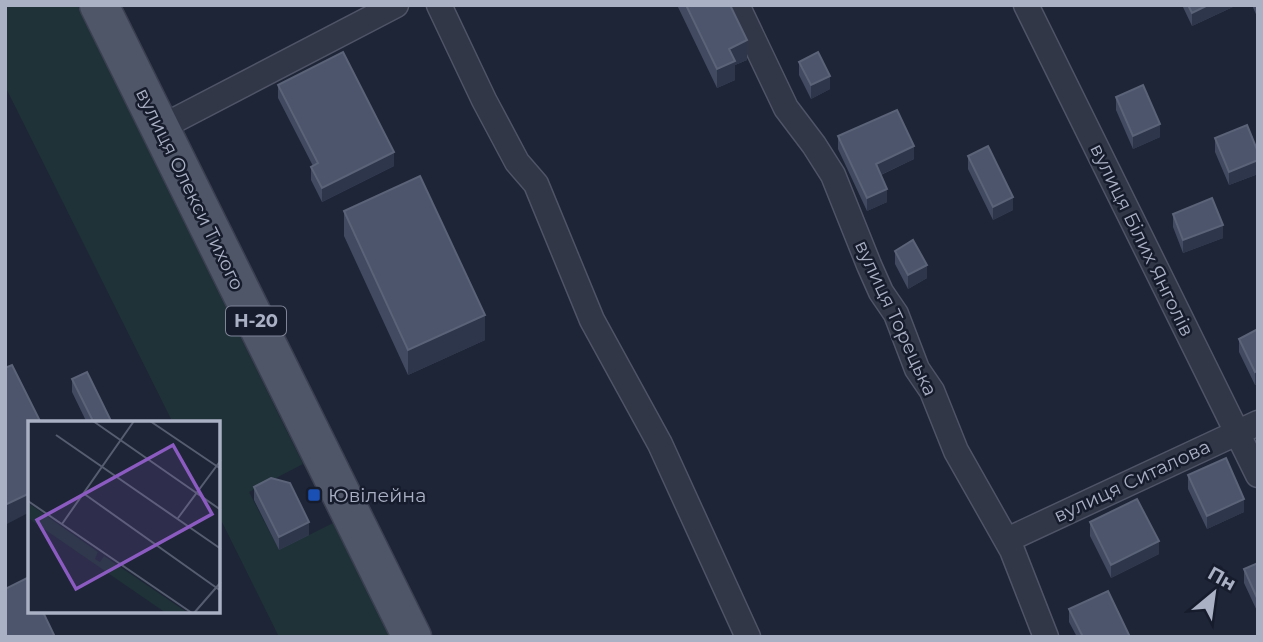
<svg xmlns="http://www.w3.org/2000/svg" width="1263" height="642" font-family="Montserrat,sans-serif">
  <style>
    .green { fill: #1f3238 }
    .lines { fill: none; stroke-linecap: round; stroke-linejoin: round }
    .street-casing { stroke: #4f5466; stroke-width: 27 }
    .primary-casing { stroke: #3b4051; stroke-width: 41 }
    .street { stroke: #313747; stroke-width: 24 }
    .primary { stroke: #4f5668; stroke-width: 38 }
    .wall { fill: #414a60 }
    .shaded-wall { fill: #2e364b }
    .building { fill: #4c556b; stroke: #5b6379; stroke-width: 2 }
    .transit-dot { fill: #1a4fb4; stroke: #171c2c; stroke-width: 2.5 }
    .labels { text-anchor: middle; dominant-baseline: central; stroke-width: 5; stroke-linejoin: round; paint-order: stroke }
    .shield { fill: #171c2c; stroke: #7f8497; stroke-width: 2 }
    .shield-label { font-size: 18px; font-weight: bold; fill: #abb1c5 }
    .street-label { font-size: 19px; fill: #abb1c5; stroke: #171c2c }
    .poi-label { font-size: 19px; fill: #abb1c5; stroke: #171c2c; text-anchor: start }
    .inset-road { fill: none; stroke: #565d70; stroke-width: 2 }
    .view { fill: #8c5bc1; fill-opacity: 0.15; stroke: #8c5bc1; stroke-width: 3.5 }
    .inset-edge { fill: none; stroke: #abb1c5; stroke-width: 3.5 }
  </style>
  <rect width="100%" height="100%" fill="#1e2537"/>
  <path class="green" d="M5,5H77L303,464L249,492L279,550L333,523L391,637H279L219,516V423H173L5,86Z"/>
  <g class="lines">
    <defs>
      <path id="street" d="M439,5L484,100L517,162L536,184L592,320L660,444L748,637
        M737,5L786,108L814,145L833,175L869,265L881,292L896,314L917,369L932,391L956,451L1012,550L1046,637
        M1026,5L1258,475
        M160,128L396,5
        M1007,540L1258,423"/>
      <path id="primary" d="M99,5L412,637"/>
    </defs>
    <use href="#street" class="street-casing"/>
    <use href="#primary" class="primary-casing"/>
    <use href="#street" class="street"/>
    <use href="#primary" class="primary"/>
  </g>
  <path class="wall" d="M677,5H730L747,60L735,65V80L717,88Z
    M1182,5H1235V6L1192,26Z
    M1252,5H1258V19Z
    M799,62L830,89L811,99L799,75Z
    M278,85L394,166L322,202L311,180V167L313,166L278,98Z
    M1116,97L1160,137L1133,149L1116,110Z
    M838,136L914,159L881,175L887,202L867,211L838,149Z
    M1215,138L1258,152V174L1229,185L1215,152Z
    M968,156L1013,210L993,220L968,169Z
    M344,211L485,340L408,375L344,236Z
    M1173,214L1223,238L1183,253L1173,227Z
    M895,251L927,278L908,289L895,264Z
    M1258,329V384L1255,385L1239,352V339Z
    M72,379L112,423H87L72,392Z
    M1188,475L1244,512L1207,529L1188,489Z
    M254,487L309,535L279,550L254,500Z
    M1090,522L1159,554L1111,578L1090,536Z
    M1258,563V613L1244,583V569Z
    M1069,609L1130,637H1077L1069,622Z"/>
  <path class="shaded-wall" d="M1208,5H1235V6L1192,26V13Z
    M747,40V60L735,65V80L717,88V69L729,49Z
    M830,76V89L811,99V85Z
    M1160,124V137L1133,149V136Z
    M914,146V159L876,177V164Z
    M394,152V166L322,202V188Z
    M1258,160V174L1229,185V172Z
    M887,189V202L867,211V198Z
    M1013,197V210L993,220V207Z
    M1223,225V238L1183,253V240Z
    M927,265V278L908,289V275Z
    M485,315V340L408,375V350Z
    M1258,370V384L1255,385V372Z
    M30,493V512L5,525V505Z
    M1244,499V512L1207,529V516Z
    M309,522V535L279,550V537Z
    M1159,541V554L1111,578V565Z"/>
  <path class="building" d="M686,5H730L747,40L729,49L735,61L717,69Z
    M1188,5H1208L1192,13Z
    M343,52L394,152L322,188L311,167L318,163L278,85Z
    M818,52L830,76L811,85L799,62Z
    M1143,85L1160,124L1133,136L1116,97Z
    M897,110L914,146L876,164L887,189L867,198L838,136Z
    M1247,125L1258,152V160L1229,172L1215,138Z
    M988,146L1013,197L993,207L968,156Z
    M420,176L485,315L408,350L344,211Z
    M1212,198L1223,225L1183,240L1173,214Z
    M913,240L927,265L908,275L895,251Z
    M1258,329V370L1255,372L1239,339Z
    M12,365L41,423H30V493L5,505V368Z
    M87,372L112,423H94L72,379Z
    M1226,458L1244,499L1207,516L1188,475Z
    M271,478L290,483L309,522L279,537L254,487Z
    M1137,499L1159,541L1111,565L1090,522Z
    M1258,563V600L1244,569Z
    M27,578L30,584V612H43L55,637H5V589Z
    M1108,591L1130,637H1083L1069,609Z"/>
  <rect class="transit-dot" x="307" y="488" width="14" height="14" rx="3.5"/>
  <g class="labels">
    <rect class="shield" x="226" y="306.5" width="60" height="29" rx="5"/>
    <g class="shield-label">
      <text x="256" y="321">Н-20</text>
    </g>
    <g class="street-label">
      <text transform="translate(190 189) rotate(64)">вулиця Олекси Тихого</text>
      <text transform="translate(1142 240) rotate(64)">вулиця Білих Янголів</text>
      <text transform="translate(896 318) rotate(65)">вулиця Торецька</text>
      <text transform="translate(1132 481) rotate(-25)">вулиця Ситалова</text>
    </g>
    <g class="poi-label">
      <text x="328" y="495">Ювілейна</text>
    </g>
  </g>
  <g transform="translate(28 421)">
    <rect width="192" height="192" fill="#1e2537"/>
    <path d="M0,82L70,131L67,138L72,141L76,135L160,192H138L0,97Z" fill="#1f3238"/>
    <path class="inset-road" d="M65,0L193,89M122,0L193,48M28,14L193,128M55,72L193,170M0,80L164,192M150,97L193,39M34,103L106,0M166,192L193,161"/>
    <path class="view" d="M145,24L184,93L48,168L9,99Z"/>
    <rect width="192" height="192" class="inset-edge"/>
  </g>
  <rect width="1263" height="642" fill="none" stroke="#abb1c5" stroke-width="14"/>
  <g transform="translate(1214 593) rotate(29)" stroke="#171c2c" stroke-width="5" paint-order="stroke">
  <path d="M0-5L12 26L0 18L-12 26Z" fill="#abb1c5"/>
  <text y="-10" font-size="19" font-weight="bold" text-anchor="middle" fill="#abb1c5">Пн</text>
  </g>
</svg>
